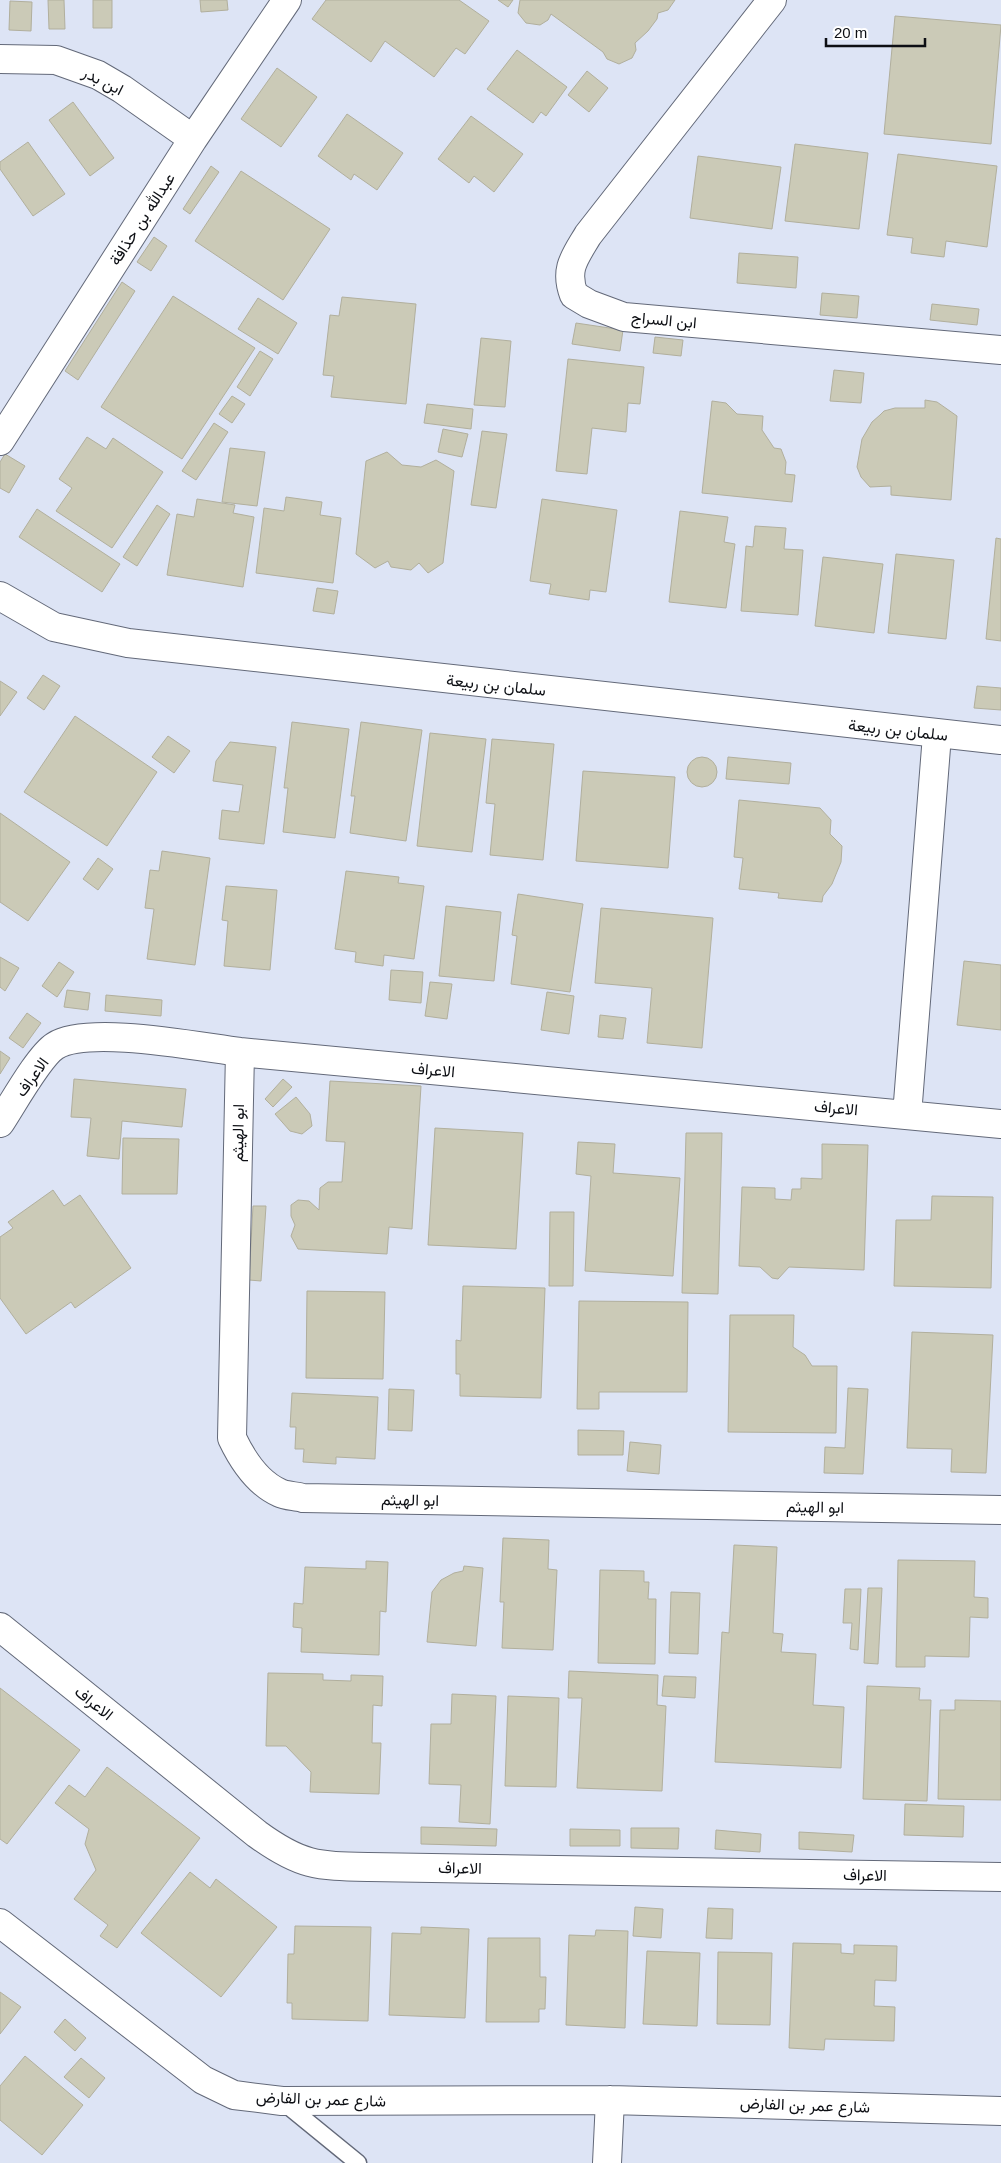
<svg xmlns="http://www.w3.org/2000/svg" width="1001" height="2163" font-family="Helvetica,Vazirmatn,sans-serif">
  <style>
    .building { fill: #cbcab7; stroke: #b1af9d }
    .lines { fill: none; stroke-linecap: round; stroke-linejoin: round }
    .lane-casing { stroke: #636979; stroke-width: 19 }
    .street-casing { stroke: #636979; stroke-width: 30 }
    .secondary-casing { stroke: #636979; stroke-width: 30 }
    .lane { stroke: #fff; stroke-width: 16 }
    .street { stroke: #fff; stroke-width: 28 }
    .secondary { stroke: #fff; stroke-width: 28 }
    .labels { text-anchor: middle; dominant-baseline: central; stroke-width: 4; stroke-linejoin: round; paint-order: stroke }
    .street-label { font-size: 16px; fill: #0d0f14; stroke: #fff }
  </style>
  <rect width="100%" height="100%" fill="#dde4f5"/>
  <path class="building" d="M48,0H64L65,29H49Z
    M93,0H112V28H93Z
    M200,0H227L228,10L201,12Z
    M326,0H459L489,21L465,54L456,48L434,77L385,41L371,62L312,19Z
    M498,0H513L508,7Z
    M520,0H675L668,10L658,13L657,19L648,31L635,43L636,50L632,58L619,64L607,59L603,52L551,14L548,20L540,25L526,23L518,13Z
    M10,1L32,2L31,31L9,30Z
    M895,16L1001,25L991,144L884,134Z
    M517,50L567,87L546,116L541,112L533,123L487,89Z
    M277,68L317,97L281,147L241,119Z
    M587,71L608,88L589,112L568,95Z
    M73,102L114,158L90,176L49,120Z
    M347,114L403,153L377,190L354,174L351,180L318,156Z
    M471,116L523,154L494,192L474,176L469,183L438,159Z
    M28,142L65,194L33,216L0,169V162Z
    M795,144L868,153L859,229L785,221Z
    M898,154L997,166L987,247L946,241L944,257L911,253L913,238L887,235Z
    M698,156L781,167L772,229L690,218Z
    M211,166L219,172L190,214L183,209Z
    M241,171L330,229L283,300L195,241Z
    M154,237L167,246L151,271L137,262Z
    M739,253L798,257L796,288L737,283Z
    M122,282L135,291L78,380L65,371Z
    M822,293L859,296L857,318L820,315Z
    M173,296L255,348L182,459L101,407Z
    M342,297L416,304L406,404L331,397L334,376L323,375L330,315L339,316Z
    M258,298L297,323L278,354L238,329Z
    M932,304L979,309L977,325L930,320Z
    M576,323L623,330L620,351L572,344Z
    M655,337L683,340L681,356L653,353Z
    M481,338L511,341L505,407L474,405Z
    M260,351L273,359L250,396L237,387Z
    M568,359L644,367L640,404L628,403L626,432L592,428L587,474L556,471Z
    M834,370L864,373L861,403L830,401Z
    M232,396L245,404L232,423L219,414Z
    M925,400L937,402L957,416L951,500L891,495V486L870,487L861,477L857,467L862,439L872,422L880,415L884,411L895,408H925Z
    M712,401L726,403L737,414L763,416L762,430L774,448L781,449L786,462L785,474L795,475L792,502L702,493Z
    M427,404L473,409L471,429L424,423Z
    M214,423L228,432L196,480L182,471Z
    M443,429L468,434L462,457L438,452Z
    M482,431L507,434L496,508L471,505Z
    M87,437L106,449L113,438L163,472L112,548L56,511L72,488L59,479Z
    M230,448L265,452L257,506L222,502Z
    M387,452L402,465L421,467L436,460L454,471L443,563L428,573L419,563L411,570L391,567L388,561L375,568L356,554L366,461Z
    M5,454L25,466L9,493L0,488V462Z
    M286,497L322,502L320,515L341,518L333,583L256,573L264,508L284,511Z
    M197,499L235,505L233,513L254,517L243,587L167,575L177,514L194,517Z
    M542,499L617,510L606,592L590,590L589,600L549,594L551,584L530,581Z
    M157,505L170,514L137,566L123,557Z
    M37,509L120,564L102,592L19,537Z
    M680,511L728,517L724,542L735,544L726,608L669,602Z
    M755,526L786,528L784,549L803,550L798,615L741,611L746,546L753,547Z
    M996,538L1001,539V641L986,639Z
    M896,554L954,560L946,639L888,633Z
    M823,557L883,564L874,633L815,626Z
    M317,588L338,591L334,614L313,611Z
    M43,675L60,686L44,710L27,698Z
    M0,681L17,692L0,716Z
    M977,686L1001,688V710L974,708Z
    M75,716L157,772L107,846L24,792Z
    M292,722L349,729L335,838L283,832L288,788H284Z
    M361,722L422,730L406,841L350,833L355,796H351Z
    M430,733L486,739L472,852L417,846Z
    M168,736L190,751L174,773L152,757Z
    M492,739L554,744L543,860L490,855L495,804L486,803Z
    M230,742L276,747L264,844L219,839L222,810L239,812L243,785L213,781L216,761Z
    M728,757L791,763L789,784L726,779Z
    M687 772a15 15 0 1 1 30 0a15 15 0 1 1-30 0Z
    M583,771L675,777L668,868L576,861Z
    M739,800L820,808L831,820L830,834L842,846L841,862L832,884L823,896L822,902L778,898L779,893L739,889L743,858L734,857Z
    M0,813L70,862L28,921L0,902Z
    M162,851L210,858L195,965L147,959L154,909L145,908L150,870L159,871Z
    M98,858L113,869L98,890L83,879Z
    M346,871L399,877L398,883L424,886L414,959L384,955L383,966L355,962L356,952L335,949Z
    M226,886L277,890L270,970L224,966L228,921L222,920Z
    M518,894L583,904L570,992L511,984L517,936L512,935Z
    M446,906L501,912L494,981L439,976Z
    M601,908L713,918L702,1048L647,1043L652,988L595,983Z
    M0,957L19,968L5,991L0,987Z
    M964,961L1001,965V1030L957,1025Z
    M59,962L74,972L57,997L42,986Z
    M391,970L423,972L421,1003L389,1000Z
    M430,982L452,984L447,1019L425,1016Z
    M67,990L90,993L88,1010L64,1007Z
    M547,992L574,996L569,1034L541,1030Z
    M106,995L162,1000L161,1016L105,1011Z
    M27,1013L41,1023L23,1048L9,1038Z
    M600,1015L626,1018L623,1039L598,1037Z
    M0,1051L10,1058L0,1074Z
    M74,1079L186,1089L182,1127L122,1121L119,1159L87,1156L91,1118L71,1117Z
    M283,1079L292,1087L273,1107L265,1099Z
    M330,1081L421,1086L412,1229L389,1227L387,1254L298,1249L291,1236L295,1225L291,1216V1205L298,1200L309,1201L319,1210L320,1188L328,1182H342L345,1142L326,1141Z
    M296,1097L310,1114L312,1126L302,1134L290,1131L275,1114Z
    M435,1128L523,1133L516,1249L428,1245Z
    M686,1133H722L718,1294L682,1293Z
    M123,1138L179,1139L177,1194H122Z
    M578,1142L615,1144L613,1173L680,1178L673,1276L585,1271L591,1176L576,1174Z
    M822,1144L868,1145L864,1270L789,1267L778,1279L772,1278L760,1267L739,1266L742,1187L775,1188V1199L791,1200L792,1189H801V1178L822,1179Z
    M53,1190L64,1206L80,1195L131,1268L75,1308L71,1302L26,1334L0,1298V1237L13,1228L8,1222Z
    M932,1196L993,1197L991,1288L894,1286L896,1220H931Z
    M253,1206H266L261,1281L249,1280Z
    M550,1212H574L573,1286H549Z
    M463,1286L545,1288L541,1398L460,1396V1374H456V1340L461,1341Z
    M307,1291L385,1292L383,1379L306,1378Z
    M579,1301L688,1302L687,1392H599V1409H577Z
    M730,1315H794L793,1347L805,1355L812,1366H837L836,1433L728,1432Z
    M912,1332L993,1335L986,1473L951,1472L952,1449L907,1448Z
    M848,1388L868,1389L863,1474L824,1473L825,1447L845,1448Z
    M389,1389L414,1390L412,1431L388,1430Z
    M292,1393L378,1397L375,1459L336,1457V1464L303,1462L304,1449H295L296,1427H290Z
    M578,1430L624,1431L623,1455H578Z
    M630,1442L661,1445L659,1474L627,1471Z
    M503,1538L549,1540L548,1569L557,1570L553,1650L502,1648L504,1602H500Z
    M734,1545L777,1547L773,1633L783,1634L781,1652L816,1654L813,1705L844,1707L841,1768L715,1762L722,1632L729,1633Z
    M898,1560L975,1561L974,1597L988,1598V1618L970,1617L969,1657L925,1656V1667H896Z
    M366,1561L388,1562L386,1612L380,1611L379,1655L301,1652L302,1628L293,1627L294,1603L303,1604L305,1567L366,1569Z
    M464,1566L483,1568L476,1646L427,1642L432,1592L441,1580L454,1573L463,1571Z
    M600,1570L644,1571V1582H649L648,1599H656L655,1664L598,1663Z
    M868,1588H882L878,1664L864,1663Z
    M845,1589H861L858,1650L850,1649L852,1623H843Z
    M671,1592L700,1593L698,1654L669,1653Z
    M569,1671L658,1675L657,1705L666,1706L662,1791L577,1788L582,1698H568Z
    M268,1673L323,1674V1680L351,1681V1675L383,1676L382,1706L373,1705L372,1743H381L379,1794L310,1792L311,1772L286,1746H266Z
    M664,1676L696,1677L695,1698L662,1696Z
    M867,1686L920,1688L919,1700H931L927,1801L863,1799Z
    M0,1688L80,1750L7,1844L0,1839Z
    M452,1694L496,1696L490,1824L459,1822L461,1785L429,1784L431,1724H451Z
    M508,1696L559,1698L556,1787L505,1786Z
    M955,1700L1001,1701V1800L938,1799L940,1710H955Z
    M107,1767L200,1838L117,1948L100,1936L108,1925L74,1899L96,1870L85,1844L89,1829L55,1803L69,1785L85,1797Z
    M905,1804L964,1806L963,1837L904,1835Z
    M421,1827L497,1829L496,1846L421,1844Z
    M631,1828H679L678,1849L631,1848Z
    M570,1829L620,1830V1846H570Z
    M716,1830L761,1834L760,1852L715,1849Z
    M799,1832L854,1835L852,1852L799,1849Z
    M190,1872L210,1888L216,1879L277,1927L221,1997L141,1933Z
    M635,1907L663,1909L661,1938L633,1936Z
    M708,1908L733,1909L732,1939L706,1938Z
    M295,1926L371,1927L368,2021L292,2019V2003H287L288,1954H294Z
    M421,1927L469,1929L465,2018L389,2015L392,1933L421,1934Z
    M596,1930L628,1931L625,2028L566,2025L569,1935L595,1936Z
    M488,1938H540V1977H546L545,2009H539V2022H486Z
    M793,1943L841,1944V1953L854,1954V1945L897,1946L896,1981L875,1980L874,2006L895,2007L894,2041L825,2039L824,2050L789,2048Z
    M647,1951L700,1953L697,2026L643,2024Z
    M718,1952L772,1953L770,2025L717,2024Z
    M0,1992L21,2007L0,2034Z
    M65,2019L86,2038L75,2051L54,2032Z
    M25,2056L83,2105L42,2155L0,2120V2086Z
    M81,2058L105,2078L89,2098L64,2077Z"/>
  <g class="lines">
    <defs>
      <path id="lane" d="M282,2101L358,2163"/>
      <path id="street" d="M772,0L588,235C575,257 564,269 574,295L589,304L624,317L1001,350
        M0,59L56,60L98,75L122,89L193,139
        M0,441L193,139L287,0
        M240,1052L232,1438C242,1459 257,1483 280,1493C286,1496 296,1496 303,1498L1001,1510
        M907,1115L937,735
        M0,1123C12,1105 39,1056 55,1046C88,1025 199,1047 240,1052L1001,1124
        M0,1627L257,1834C301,1866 317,1866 369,1867L1001,1877
        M0,1923L203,2080L234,2095L282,2101L610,2100L1001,2111
        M607,2163L610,2100"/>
      <path id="secondary" d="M0,596L54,627L128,643L1001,740"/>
    </defs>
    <use href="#lane" class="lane-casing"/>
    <use href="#street" class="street-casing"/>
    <use href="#secondary" class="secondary-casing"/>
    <use href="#lane" class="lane"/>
    <use href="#street" class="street"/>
    <use href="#secondary" class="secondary"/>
  </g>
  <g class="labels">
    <g class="street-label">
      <text transform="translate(103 81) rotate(27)">ابن بدر</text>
      <text transform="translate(142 219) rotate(-57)">عبدالله بن حذافة</text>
      <text transform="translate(664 320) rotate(5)">ابن السراج</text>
      <text transform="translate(496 685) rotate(6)">سلمان بن ربيعة</text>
      <text transform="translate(898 730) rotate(6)">سلمان بن ربيعة</text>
      <text transform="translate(433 1070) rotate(5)">الاعراف</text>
      <text transform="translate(32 1077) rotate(-54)">الاعراف</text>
      <text transform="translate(836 1108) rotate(5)">الاعراف</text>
      <text transform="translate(238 1133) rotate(-89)">ابو الهيثم</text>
      <text transform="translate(410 1500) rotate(1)">ابو الهيثم</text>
      <text transform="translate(815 1507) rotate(1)">ابو الهيثم</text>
      <text transform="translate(94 1703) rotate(39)">الاعراف</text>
      <text transform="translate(460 1868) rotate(1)">الاعراف</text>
      <text transform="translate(865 1875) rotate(1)">الاعراف</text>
      <text transform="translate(321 2099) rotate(2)">شارع عمر بن الفارض</text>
      <text transform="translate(805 2105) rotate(2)">شارع عمر بن الفارض</text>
    </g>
  </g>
  <path d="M826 38v8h99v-8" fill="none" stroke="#0d0f14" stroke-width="2.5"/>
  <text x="834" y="38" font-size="15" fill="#0d0f14" stroke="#ffffff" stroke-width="4" paint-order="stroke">20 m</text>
</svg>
